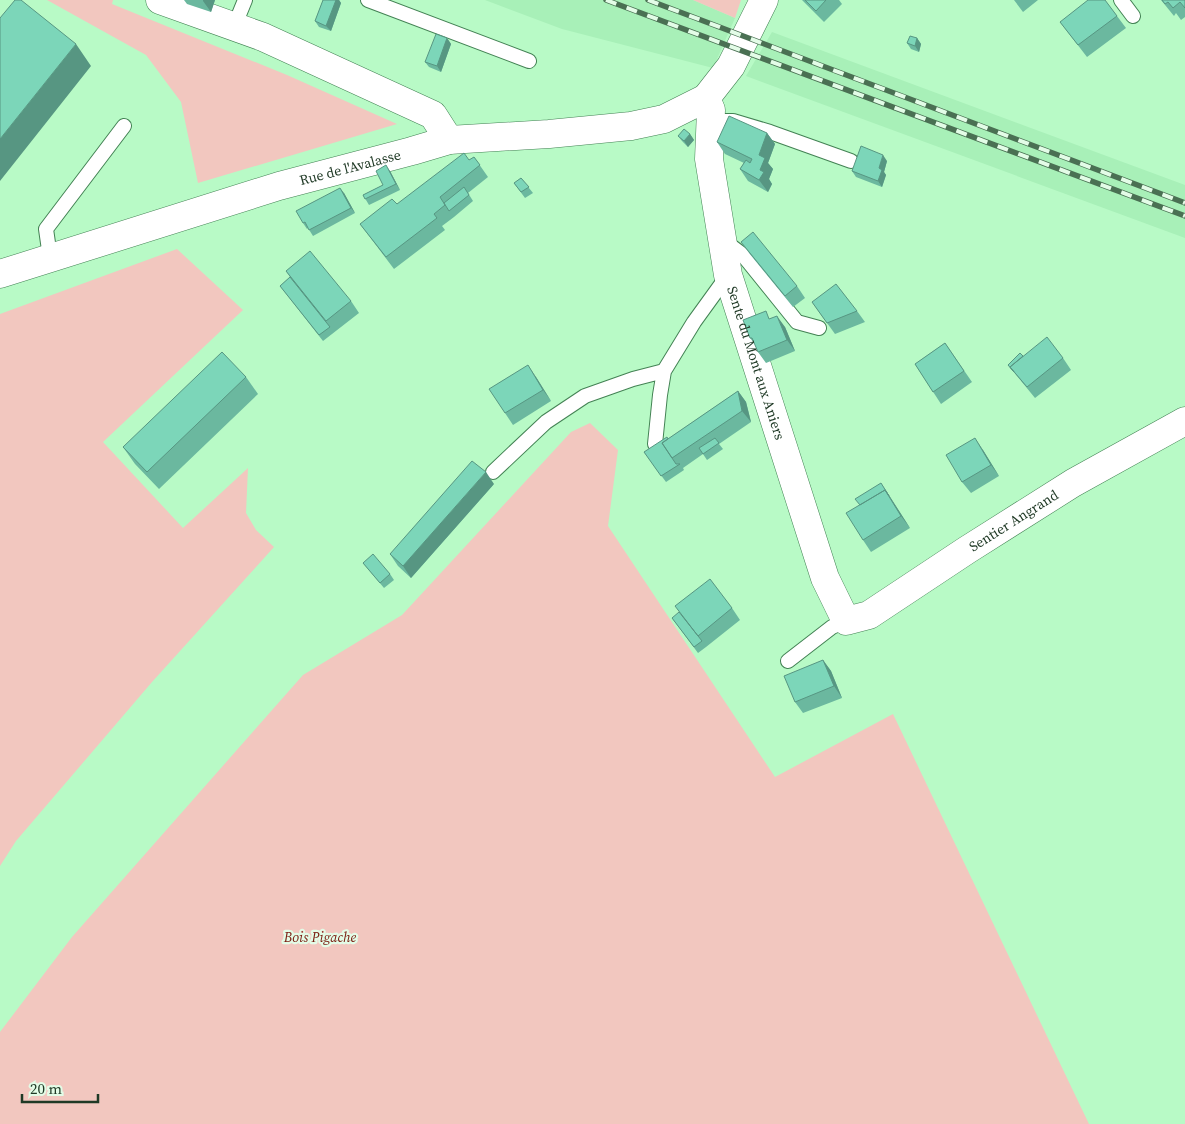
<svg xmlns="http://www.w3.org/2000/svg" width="1185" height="1124" font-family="'Source Serif 4',serif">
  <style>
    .built { fill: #a8f0b8 }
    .green { fill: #f2c7bf }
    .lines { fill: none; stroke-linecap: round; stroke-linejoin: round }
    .lane-casing { stroke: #438254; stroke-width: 16 }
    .street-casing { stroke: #438254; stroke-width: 29 }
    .secondary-casing { stroke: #438254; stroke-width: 29 }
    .lane { stroke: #fff; stroke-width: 14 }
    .street { stroke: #fff; stroke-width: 28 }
    .secondary { stroke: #fff; stroke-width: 28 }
    .rail-casing { stroke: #4a7053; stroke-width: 5.5 }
    .rail { stroke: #e3fce7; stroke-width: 4; stroke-dasharray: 11; stroke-linecap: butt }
    .wall { fill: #6bb89f }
    .shaded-wall { fill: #579682 }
    .building { fill: #7cd6b9; stroke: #579682 }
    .labels { text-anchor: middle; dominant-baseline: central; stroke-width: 4.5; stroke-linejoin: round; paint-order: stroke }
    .street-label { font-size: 14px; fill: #1f3925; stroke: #e3fce7 }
    .park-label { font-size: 14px; font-style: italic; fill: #7a1b0f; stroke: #e3fce7 }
  </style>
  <rect width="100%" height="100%" fill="#b8fac6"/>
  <path class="built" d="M485,0H693L735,18L713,68L562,29Z
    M772,32L1185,185V238L746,76Z"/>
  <path class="green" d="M47,0H113L112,4L287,75L397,124L198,183L181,102L146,55Z
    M693,0H741L735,18Z
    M177,249L243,310L103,442L183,528L248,468L246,513L256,530L274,547L152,682L16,841L0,866V314Z
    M590,423L618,450L608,526L775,777L893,714L1089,1124H0V1032L72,937L303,675L402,615L571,432Z"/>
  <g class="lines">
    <defs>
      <path id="lane" d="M368,0L529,61
        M1121,0L1133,16
        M234,27L245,0
        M712,121H733L770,132L851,161
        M723,240L743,255L797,322L819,328
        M50,257L46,229L124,126
        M655,444L660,395L664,371
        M493,472L546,422L585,396L633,379L664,371L694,322L728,275
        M788,661L832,627L846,621"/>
      <g id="street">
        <path d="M160,0L263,37L433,115L449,140"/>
        <path id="s1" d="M706,98L711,110L709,159L728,275L825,578L846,621L869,615L967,550L1073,483L1185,421"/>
      </g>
      <g id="secondary">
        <path id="s2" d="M0,274L279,186L412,151L449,140L549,134L631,126L664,119L706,98L731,66L764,0"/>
      </g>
    </defs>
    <use href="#lane" class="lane-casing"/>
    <use href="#street" class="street-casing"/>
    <use href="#secondary" class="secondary-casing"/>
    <use href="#lane" class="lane"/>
    <use href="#street" class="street"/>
    <use href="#secondary" class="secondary"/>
    <defs>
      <path id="rail" d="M606,0L1185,216
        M648,0L1185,203"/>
    </defs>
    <use href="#rail" class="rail-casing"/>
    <use href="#rail" class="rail"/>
  </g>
  <path class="wall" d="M184,0H215L211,12L187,4Z
    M323,0H339L341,3L331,31L319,27L315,21Z
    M802,0H839L842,4L824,22Z
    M1014,0H1038L1023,12Z
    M1161,0H1185V17L1181,20L1176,13L1174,16Z
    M1117,16L1126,28L1087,57L1060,22Z
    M447,38L451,44L441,72L429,67L425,62Z
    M917,38L921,44L919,52L911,49L907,43Z
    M767,133L775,144L768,163L773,169L769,179L772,184L768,192L748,181L740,169L744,163L725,154L717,142Z
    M690,134L694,140L688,147L682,141L678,136Z
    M474,157L488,177L468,193L473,201L454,217L453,216L454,217L442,226L445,230L394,269L360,224L397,204Z
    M887,161L884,172L886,175L882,187L856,177L852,171Z
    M390,171L400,190L369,205L363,195L383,185Z
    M521,178L533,193L525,198L514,183Z
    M344,193L355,213L313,236L308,228L307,229L303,223Z
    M741,242L797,286L805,298L793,307L749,253Z
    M286,271L351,301L359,313L323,341L280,286L290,277Z
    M812,302L857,311L865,322L835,334Z
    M771,318L785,327L795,351L766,363L758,352L755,344L750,338Z
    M945,343L972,382L941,404L915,364Z
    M1023,356L1063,358L1071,370L1035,398L1008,365Z
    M246,377L258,394L159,489L135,464L123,447Z
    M536,377L551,401L513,425L505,413Z
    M738,391L746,402L751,422L719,444L723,449L707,460L703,454L683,468L684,470L666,482L644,452L668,439Z
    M983,450L999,476L971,493L962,482Z
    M494,484L411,578L398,566L390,554Z
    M885,489L910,528L871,552L863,540Z
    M363,563L390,574L394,580L384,588Z
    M732,608L740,620L706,647L698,653L672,618Z
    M823,660L831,671L842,698L803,713L795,702Z"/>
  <path class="shaded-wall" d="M203,0H215L211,12L203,1Z
    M336,0H339L341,3L331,31L326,26Z
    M447,38L451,44L441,72L437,66Z
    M917,38L921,44L919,52L915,46Z
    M76,44L91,66L0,181V139Z
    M767,133L775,144L768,163L773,169L769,179L772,184L768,192L759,180L760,170L759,155Z
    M690,134L694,140L688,147L684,141Z
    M883,155L887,161L884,172L886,175L882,187L878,181L879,168Z
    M386,165L390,171L400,190L396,184Z
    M340,188L344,193L355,213L351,208Z
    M777,316L785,327L795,351L787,340Z
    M528,365L536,377L551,401L543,390Z
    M738,391L746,402L751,422L742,411Z
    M975,438L983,450L999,476L991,465Z
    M486,472L494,484L411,578L403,566Z
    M881,483L885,489L910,528L901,516Z
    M823,660L831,671L842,698L834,686Z"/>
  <path class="building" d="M15,0H21L76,44L0,139V18Z
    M323,0H336L326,26L315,21Z
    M805,0H826L816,11Z
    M1088,0H1105L1117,16L1078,45L1060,22Z
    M1162,0H1185V8L1180,2L1173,8L1168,2L1165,4Z
    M436,34L447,38L437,66L425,62Z
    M910,36L917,38L915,46L907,43Z
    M729,116L767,133L759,155L765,158L760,170L764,172L759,180L740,169L746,160L750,163L752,159L717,142Z
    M684,129L690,134L684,141L678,136Z
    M861,146L883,155L879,168L882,170L878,181L852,171Z
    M464,153L469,160L474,157L480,165L440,197L445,205L434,214L437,218L386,257L360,224L392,199L397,204Z
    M386,165L396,184L365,199L363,195L383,185L376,171Z
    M521,178L529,187L521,192L514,183Z
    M464,187L469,195L449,211L444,203Z
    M340,188L351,208L309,230L305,222L303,223L296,211Z
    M753,232L797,286L785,296L741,242Z
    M310,251L351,301L326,321L286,271Z
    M290,277L330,327L319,335L280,286Z
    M836,284L857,311L827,323L812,302Z
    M766,311L769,319L777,316L787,340L758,352L752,338H750L743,320Z
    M1047,337L1063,358L1027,387L1010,367Z
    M945,343L964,371L933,392L915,364Z
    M222,352L246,377L147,472L123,447Z
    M1020,353L1023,356L1010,367L1014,372L1008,365Z
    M528,365L543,390L505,413L489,389Z
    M738,391L742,411L672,458L662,443Z
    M667,437L668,439L662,443L676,464H680L661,476L644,452Z
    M715,438L719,443L703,454L699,448Z
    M975,438L991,465L962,482L946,455Z
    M472,461L486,472L403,566L390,554Z
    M881,483L889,496L885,490L860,505L855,499Z
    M885,490L901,516L863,540L846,513Z
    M373,554L390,574L380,583L363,563Z
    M710,579L732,608L698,636L675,606Z
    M679,612L702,641L694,647L672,618Z
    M823,660L834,686L795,702L784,676Z"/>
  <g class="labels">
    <g class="street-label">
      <text stroke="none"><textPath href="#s2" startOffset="366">Rue de l'Avalasse</textPath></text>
      <text stroke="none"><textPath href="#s1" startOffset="272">Sente du Mont aux Aniers</textPath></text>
      <text stroke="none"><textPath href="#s1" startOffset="742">Sentier Angrand</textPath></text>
    </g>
    <g class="park-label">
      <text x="320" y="937">Bois Pigache</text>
    </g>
  </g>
  <path d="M22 1094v8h76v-8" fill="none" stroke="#1f3925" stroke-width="2.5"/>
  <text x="30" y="1094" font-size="15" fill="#1f3925" stroke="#e3fce7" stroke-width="4" paint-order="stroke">20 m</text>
</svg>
